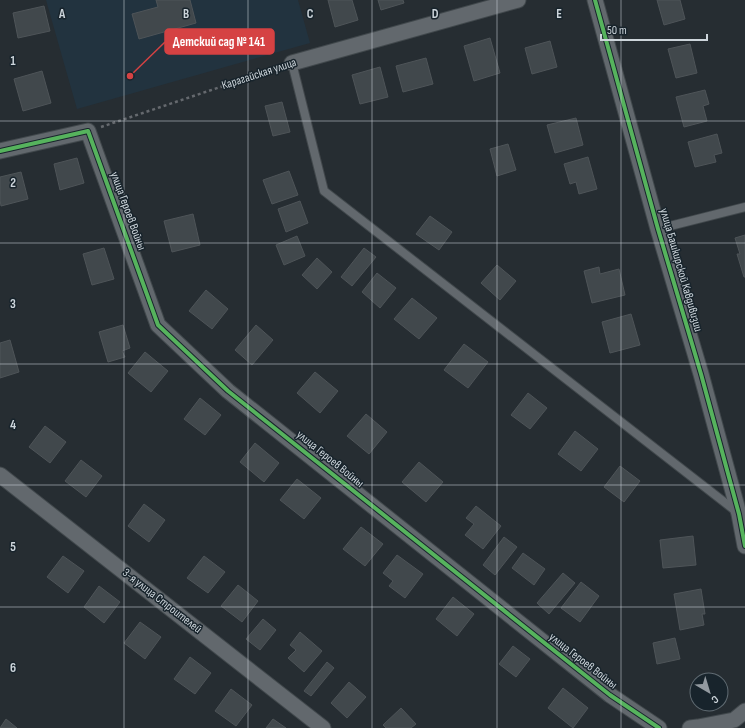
<svg xmlns="http://www.w3.org/2000/svg" width="745" height="728" font-family="'Sofia Sans Condensed',sans-serif">
  <style>
    .built { fill: #22333f }
    .building { fill: #41484c; stroke: #4e5458 }
    .lines { fill: none; stroke-linecap: round; stroke-linejoin: round }
    .lane-casing { stroke: #41484c; stroke-width: 10 }
    .street-casing { stroke: #41484c; stroke-width: 17 }
    .path { stroke: #65696e; stroke-width: 2.5; stroke-dasharray: 3 3; stroke-linecap: butt }
    .lane { stroke: #62686d; stroke-width: 8 }
    .street { stroke: #62686d; stroke-width: 15 }
    .cycleway-casing { stroke: #18242c; stroke-width: 6 }
    .cycleway { stroke: #56b35d; stroke-width: 4 }
    .grid { fill: none; stroke: #cdd5db; stroke-width: 1; stroke-opacity: 0.55 }
    .labels { text-anchor: middle; dominant-baseline: central; stroke-width: 3; stroke-linejoin: round; paint-order: stroke }
    .street-label { font-size: 12px; fill: #cdd5db; stroke: #18242c }
    .grid-label { font-size: 13px; text-anchor: middle; font-weight: bold; fill: #cdd5db; stroke: #18242c; stroke-width: 3; stroke-linejoin: round; paint-order: stroke }
    .leader { fill: none; stroke: #d54243; stroke-width: 1.5 }
    .callout-dot { fill: #d54243; stroke: #18242c; stroke-width: 1.5 }
    .callout { fill: #d54243; stroke: #d54243; stroke-width: 1.5 }
    .callout-label { font-size: 13px; text-anchor: middle; font-weight: bold; fill: #fff }
  </style>
  <rect width="100%" height="100%" fill="#262d32"/>
  <path class="built" d="M46,0H298L310,43L77,109Z"/>
  <path class="building" d="M156,0H190L196,23L139,39L132,14L158,7Z
    M328,0H352L358,20L335,27Z
    M378,0H403L404,3L381,10Z
    M657,0H680L685,19L664,25Z
    M44,6L50,31L18,38L13,13Z
    M490,38L500,73L474,81L464,46Z
    M550,41L557,67L532,74L525,48Z
    M690,44L697,73L676,78L668,49Z
    M426,58L433,84L403,92L396,66Z
    M380,67L388,97L360,104L352,75Z
    M42,71L51,103L23,111L14,79Z
    M705,90L709,104L703,106L707,121L684,127L676,97Z
    M282,102L290,132L273,136L265,106Z
    M576,118L583,145L555,153L547,125Z
    M717,134L722,153L714,155L716,162L695,167L688,142Z
    M508,144L516,170L497,176L490,149Z
    M588,157L597,189L579,194L576,182L570,184L564,164Z
    M77,158L84,183L60,190L54,164Z
    M289,171L298,195L272,204L263,180Z
    M21,172L28,199L1,206L0,200V177Z
    M300,201L308,223L286,232L278,209Z
    M193,214L200,245L172,252L164,221Z
    M430,216L452,232L439,250L416,234Z
    M745,235V277H744L737,254H740L735,238Z
    M297,236L305,256L284,265L276,245Z
    M104,248L114,279L92,285L83,254Z
    M364,248L376,257L352,286L341,277Z
    M317,258L332,272L317,289L302,275Z
    M497,265L516,281L500,300L481,283Z
    M599,267L600,274L619,269L625,295L592,303L584,271Z
    M377,273L396,288L380,308L362,292Z
    M206,290L228,309L212,329L189,311Z
    M412,298L437,318L419,339L394,319Z
    M631,314L640,345L610,353L602,322Z
    M123,325L130,348L122,351L125,357L108,362L99,332Z
    M256,325L273,340L252,365L235,350Z
    M10,340L19,372L0,378V343Z
    M464,344L488,362L468,388L444,370Z
    M145,352L168,371L151,392L128,373Z
    M315,372L338,391L320,413L297,393Z
    M528,393L547,408L530,429L511,415Z
    M200,398L221,415L205,435L184,419Z
    M366,414L387,432L369,454L347,436Z
    M45,426L66,442L50,463L29,447Z
    M575,431L598,449L581,471L558,454Z
    M255,443L279,463L264,482L240,462Z
    M81,460L102,476L86,497L65,481Z
    M419,462L443,482L426,502L402,482Z
    M620,466L640,481L624,502L604,487Z
    M297,479L321,498L304,519L280,500Z
    M144,504L165,520L149,542L128,526Z
    M476,506L501,526L483,549L465,535L474,524L466,518Z
    M361,527L383,544L365,566L343,549Z
    M693,536L696,565L663,568L660,540Z
    M504,537L517,547L495,575L483,565Z
    M523,553L545,569L534,585L512,568Z
    M397,555L423,574L405,598L389,586L393,581L383,573Z
    M63,556L84,571L68,593L47,577Z
    M204,556L225,572L208,593L187,578Z
    M563,573L575,583L549,614L537,603Z
    M581,582L599,596L580,622L561,608Z
    M238,585L258,601L242,622L221,606Z
    M99,586L120,602L104,623L84,607Z
    M701,589L705,614H702L704,625L680,630L674,594Z
    M453,597L474,614L457,636L436,619Z
    M263,619L276,630L260,650L246,639Z
    M140,622L161,637L145,659L124,643Z
    M300,632L322,651L304,672L288,658L296,650L290,645Z
    M675,638L680,659L657,664L653,643Z
    M513,646L530,659L516,677L499,664Z
    M190,657L211,673L195,694L174,679Z
    M327,662L334,668L311,696L304,691Z
    M349,682L366,697L347,718L331,703Z
    M563,688L588,708L573,728L548,708Z
    M231,689L252,705L236,726L215,711Z
    M401,708L416,724L411,728H386L383,725Z
    M6,719L17,728H0Z
    M273,719L286,728H266Z"/>
  <g class="lines">
    <defs>
      <path id="lane" d="M292,63L324,191L737,512
        M658,229L745,207"/>
      <path id="street" d="M595,0L658,229L701,374L739,514L745,546
        M292,63L518,0
        M0,151L88,131L158,325L228,391L610,695L659,728
        M0,475L323,728
        M690,728L698,727L734,720L745,711"/>
    </defs>
    <use href="#lane" class="lane-casing"/>
    <use href="#street" class="street-casing"/>
    <path class="path" d="M101,127L280,67"/>
    <use href="#lane" class="lane"/>
    <use href="#street" class="street"/>
    <defs>
      <path id="cycleway" d="M595,0L658,229L701,374L739,514L745,546
        M0,151L88,131L158,325L228,391L610,695L659,728"/>
    </defs>
    <use href="#cycleway" class="cycleway-casing"/>
    <use href="#cycleway" class="cycleway"/>
  </g>
  <path class="grid" d="M124,0V728M248,0V728M372,0V728M497,0V728M621,0V728M0,121H745M0,243H745M0,364H745M0,485H745M0,607H745"/>
  <g class="labels">
    <g class="street-label">
      <text transform="translate(259 74) rotate(-18)">Карагайская улица</text>
      <text transform="translate(128 211) rotate(70)">улица Героев Войны</text>
      <text transform="translate(681 270) rotate(74)">улица Башкирской Кавдивизии</text>
      <text transform="translate(330 459) rotate(39)">улица Героев Войны</text>
      <text transform="translate(162 601) rotate(38)">3-я улица Строителей</text>
      <text transform="translate(583 661) rotate(38)">улица Героев Войны</text>
    </g>
  </g>
  <g class="grid-label">
    <text x="62" y="18">A</text>
    <text x="186" y="18">B</text>
    <text x="310" y="18">C</text>
    <text x="435" y="18">D</text>
    <text x="559" y="18">E</text>
    <text x="13" y="65">1</text>
    <text x="13" y="187">2</text>
    <text x="13" y="308">3</text>
    <text x="13" y="429">4</text>
    <text x="13" y="551">5</text>
    <text x="13" y="672">6</text>
  </g>
  <path class="leader" d="M130 76L165 42"/>
  <circle class="callout-dot" cx="130" cy="76" r="4"/>
  <rect class="callout" x="165" y="29" width="109" height="25" rx="4"/>
  <g class="callout-label">
    <text x="219" y="46">Детский сад № 141</text>
  </g>
  <g transform="translate(709 692) rotate(142)"><circle r="19" fill="#18242c" stroke="#606b72"/>
  <path d="M0-3L7 15L0 10L-7 15Z" fill="#939aa0"/>
  <text y="-6" font-size="11" font-weight="bold" text-anchor="middle" fill="#cdd5db">С</text>
  </g>
  <path d="M601 34v6h106v-6" fill="none" stroke="#cdd5db" stroke-width="2"/>
  <text x="607" y="34" font-size="12" fill="#cdd5db" stroke="#18242c" stroke-width="3" paint-order="stroke">50 m</text>
</svg>
